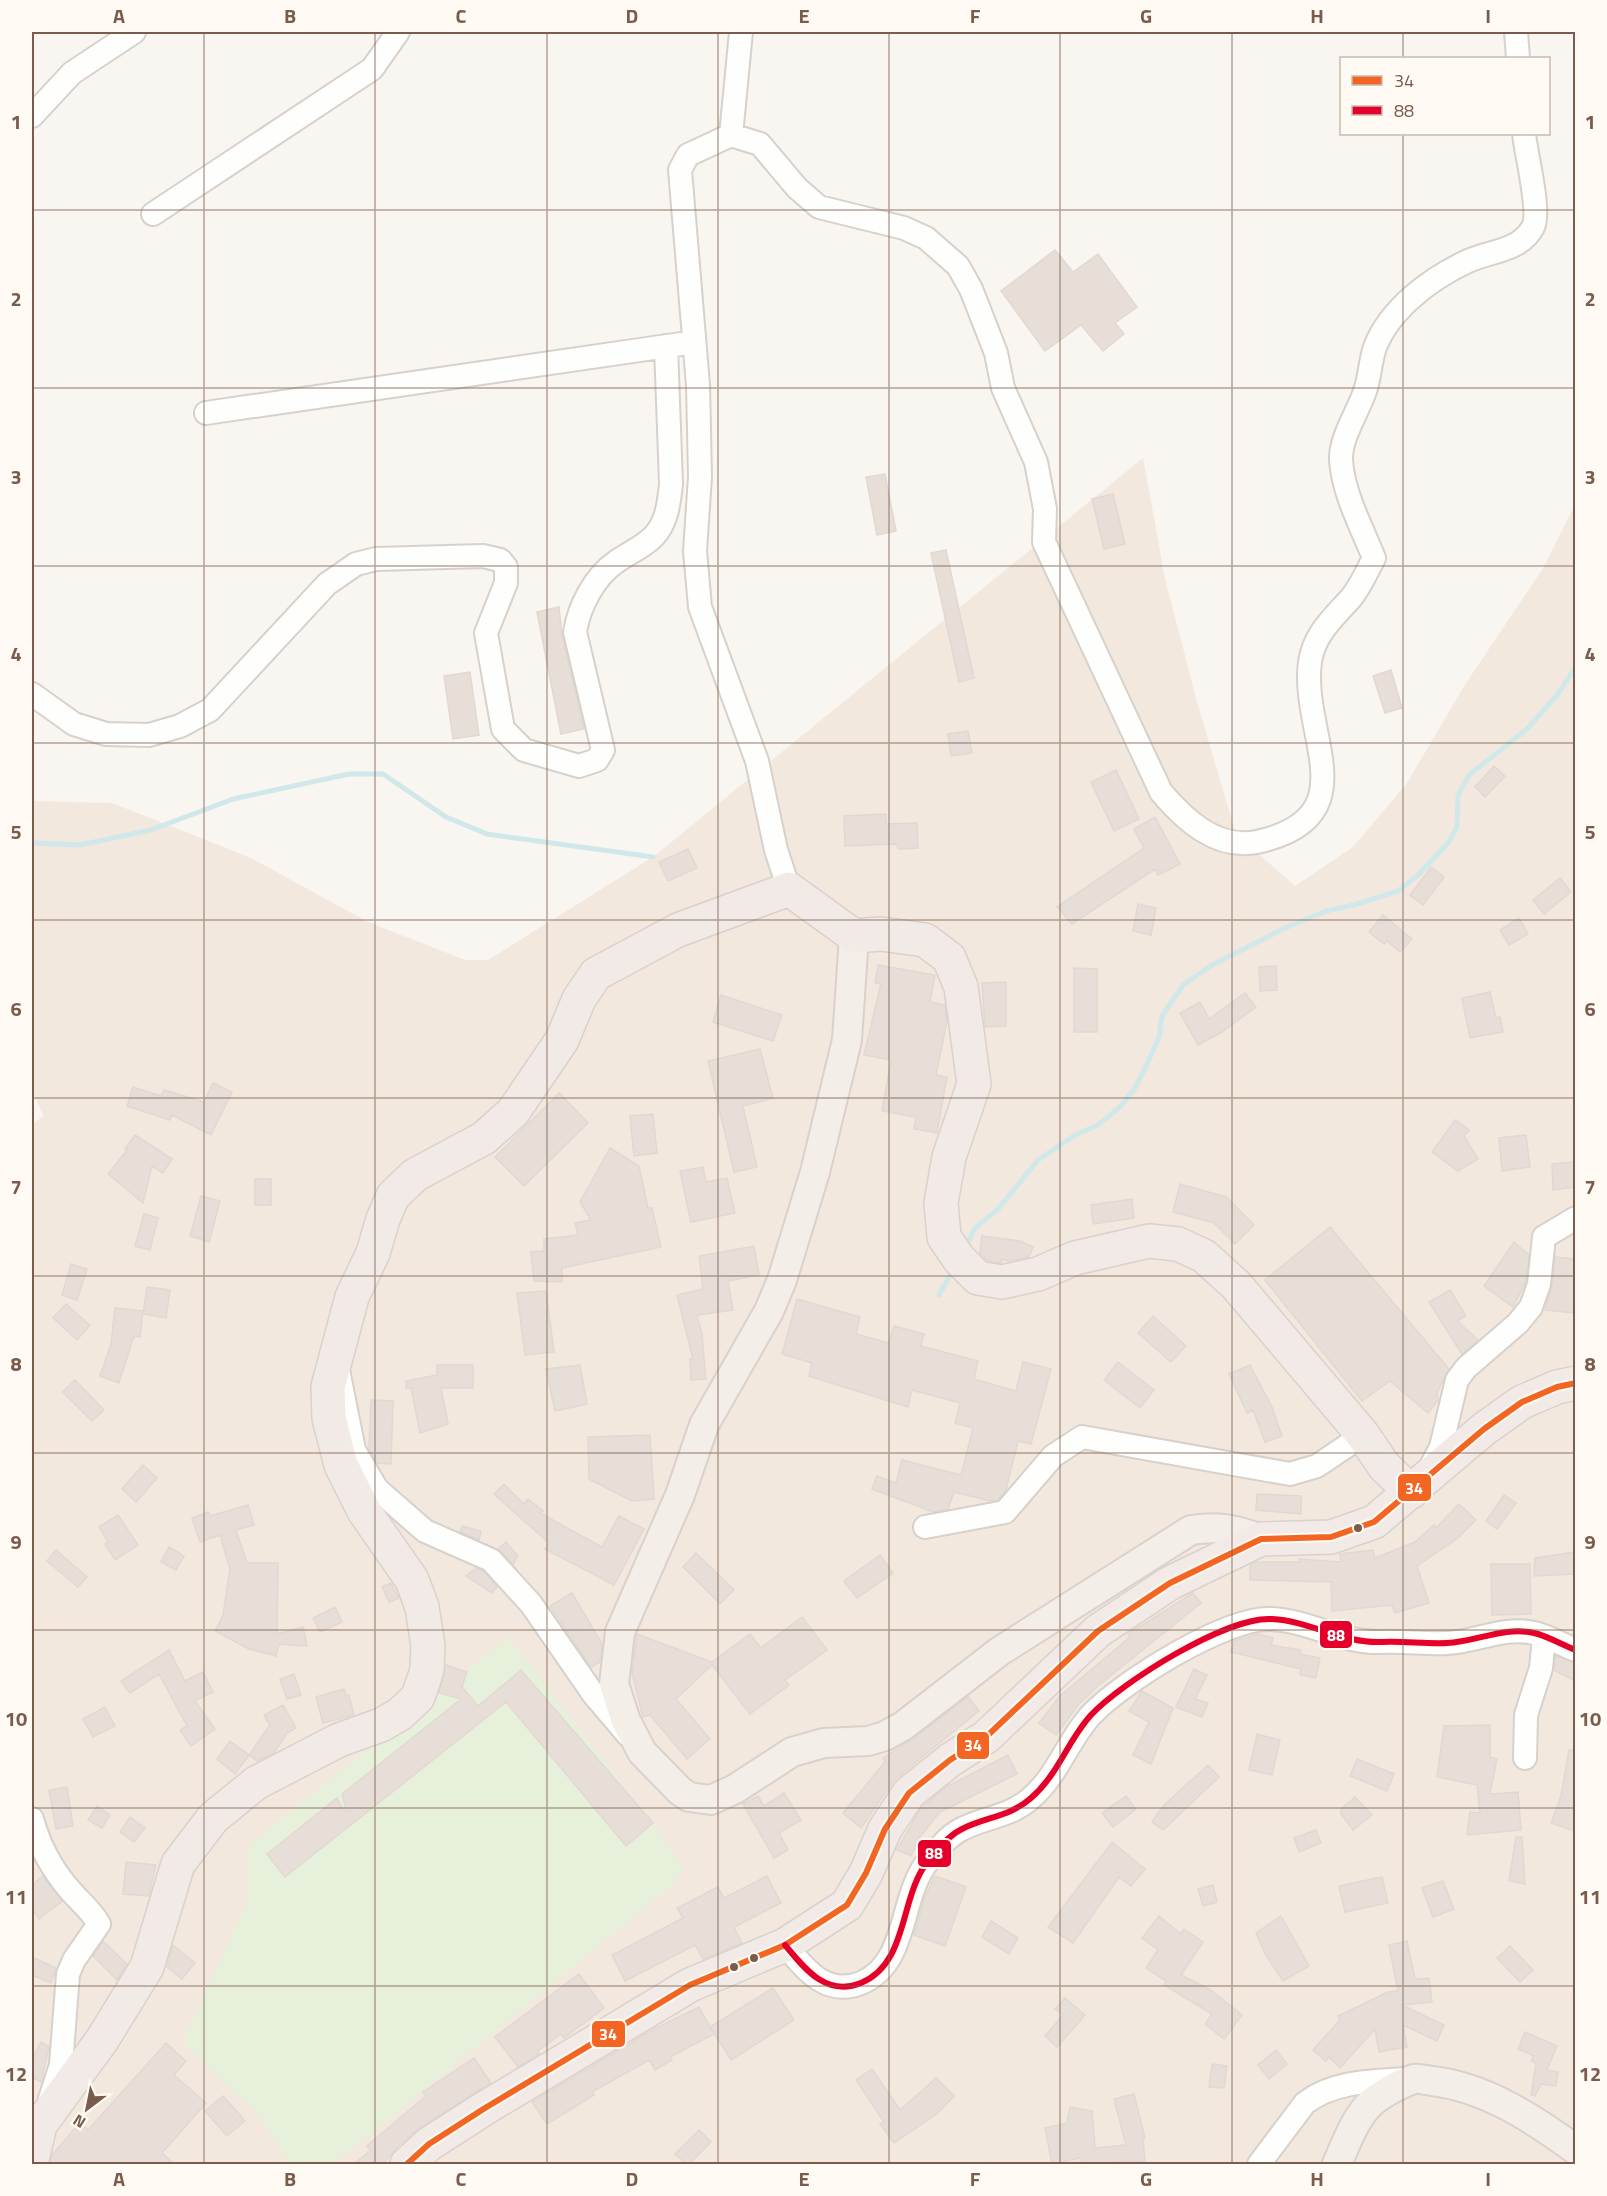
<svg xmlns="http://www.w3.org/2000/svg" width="1607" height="2196" font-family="'Titillium Web',sans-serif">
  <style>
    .residential { fill: #f2e8de }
    .green { fill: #e7f0db }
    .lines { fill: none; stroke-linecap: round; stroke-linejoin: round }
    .stream { stroke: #d0e8ea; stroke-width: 5 }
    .building { fill: #e6ded7; stroke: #e2d8d2; stroke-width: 1.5 }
    .minor-casing { stroke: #d7d1cb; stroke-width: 26 }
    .major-casing { stroke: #dad1cc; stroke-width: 32 }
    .highway-casing { stroke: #dad1cc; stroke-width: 36 }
    .minor { stroke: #fefefd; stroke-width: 22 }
    .major { stroke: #f3eee8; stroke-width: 28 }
    .highway { stroke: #f2eae7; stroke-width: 33 }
    .bus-1-casing { stroke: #fffaf3; stroke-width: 10 }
    .bus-2-casing { stroke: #fffaf3; stroke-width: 10 }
    .bus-1 { stroke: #f26522; stroke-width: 6 }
    .bus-2 { stroke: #e4002b; stroke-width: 6 }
    .grid { fill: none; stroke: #7a5c4d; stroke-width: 1.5; stroke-opacity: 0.55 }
    .bus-dot { fill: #7a5c4d; stroke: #fffaf3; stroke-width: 2 }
    .line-badge { stroke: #fffaf3; stroke-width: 2 }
    .badge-label { font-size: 16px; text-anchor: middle; font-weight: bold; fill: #fff }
    .neatline { fill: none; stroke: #7a5c4d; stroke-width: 2 }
    .grid-label { font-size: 20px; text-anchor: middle; font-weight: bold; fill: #7a5c4d }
  </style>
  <rect width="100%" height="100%" fill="#f9f5f0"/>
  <path class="residential" d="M1143,458L1165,579L1197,702L1236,834L1295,886L1353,847L1407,783L1466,683L1544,567L1575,505V2164H32V1124L44,1116L32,1092V801L112,803L249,857L368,922L465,960H488L653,857Z"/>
  <path class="green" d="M508,1637L653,1823L684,1869L668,1889L345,2155C331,2164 305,2171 288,2161L262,2119L183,2042L249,1897L248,1846Z"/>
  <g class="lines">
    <path class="stream" d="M32,843L80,845L151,830L233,799L349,774H383L446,817L487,834L653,857
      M965,1249L975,1228L998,1209L1038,1160L1075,1135L1098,1125L1121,1106L1135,1088L1148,1062L1159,1037L1162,1016L1183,985L1212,965L1285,928L1326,911L1354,905L1398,891L1417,876L1449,842L1457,827L1458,795L1469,775L1527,729L1558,694L1576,666
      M939,1295L953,1270"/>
  </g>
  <path class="building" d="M1055,250L1073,272L1098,254L1137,307L1115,323L1124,334L1103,351L1081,325L1045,351L1001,291Z
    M885,474L896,531L877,535L866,477Z
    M1113,494L1125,544L1104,549L1092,499Z
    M946,550L974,678L959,682L931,553Z
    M559,607L562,635L584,729L561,734L537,612Z
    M1391,670L1402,708L1385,713L1373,676Z
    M470,672L479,735L453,739L444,676Z
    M968,731L972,753L951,756L948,734Z
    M1494,766L1505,776L1485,797L1475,787Z
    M1116,770L1139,819L1114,831L1091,782Z
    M886,814V824L917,823L918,848L898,849L897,844L845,846L844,816Z
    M1155,817L1180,864L1158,875L1155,869L1072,924L1057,907L1144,848L1134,829Z
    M688,849L697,868L668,881L659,862Z
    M1431,867L1444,877L1423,905L1410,895Z
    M1560,878L1571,892L1544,914L1533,900Z
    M1138,904L1156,908L1151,935L1133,931Z
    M1383,915L1412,939L1400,952L1387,941L1384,944L1369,932Z
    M1519,918L1528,934L1509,945L1500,930Z
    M878,965L935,975L930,1002L945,1005L947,1021L936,1075L947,1077L937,1133L914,1129L916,1117L882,1111L891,1060L864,1055L881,984L875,983Z
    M1276,966L1277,990L1260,991L1259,967Z
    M1074,968L1097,969V1032H1074Z
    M1006,982V1026L985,1027L982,983Z
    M1490,992L1496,1018L1500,1017L1503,1032L1470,1038L1462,998Z
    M1245,993L1256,1007L1222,1032L1198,1045L1180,1013L1200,1002L1209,1019Z
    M721,995L782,1015L773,1041L713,1022Z
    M760,1049L773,1098L743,1106L757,1167L734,1172L708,1061Z
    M213,1083L232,1092L211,1135L172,1115L170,1120L127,1106L133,1087L161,1096L164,1090L204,1102Z
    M559,1093L588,1123L524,1186L495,1157Z
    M653,1114L657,1153L634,1156L630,1116Z
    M1455,1120L1469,1130L1464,1136L1478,1159L1458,1171L1432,1152Z
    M135,1135L172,1159L163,1173L152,1166L143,1203L108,1174L127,1150L125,1149Z
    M1526,1135L1530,1167L1502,1171L1499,1138Z
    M610,1148L639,1166L648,1208H652L661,1247L562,1268V1282L534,1281L531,1252L544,1251V1239L578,1235L575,1223L591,1220L580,1202Z
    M1575,1162V1187L1553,1190L1552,1164Z
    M703,1167L706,1182L727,1178L735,1213L691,1222L680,1171Z
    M255,1179H271V1205H255Z
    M1180,1184L1226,1197L1254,1225L1235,1244L1214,1223L1173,1212Z
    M201,1196L220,1201L209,1242L190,1236Z
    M1132,1199L1134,1218L1093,1224L1091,1205Z
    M144,1214L158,1218L150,1250L135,1246Z
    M1330,1227L1449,1369L1437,1393L1438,1400L1428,1413L1390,1381L1362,1401L1265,1280Z
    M982,1236L1020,1241L1033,1247L1029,1257L1008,1261L1002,1259L1001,1263L987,1260L980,1253Z
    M1514,1242L1529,1255L1526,1281L1513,1307L1484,1286Z
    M754,1246L759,1275L728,1281L733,1310L697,1315L702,1334L706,1379L691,1380L690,1359H693L677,1295L703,1289L699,1256Z
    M1555,1257L1575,1259V1313L1545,1310L1552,1286Z
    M71,1264L87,1269L77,1300L62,1295Z
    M147,1287L170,1290L166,1318L143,1314Z
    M1450,1290L1466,1316L1457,1321L1478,1340L1462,1354L1429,1302Z
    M546,1291L554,1352L525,1355L517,1293Z
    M797,1299L860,1317L856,1334L889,1343L894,1326L924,1334L921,1346L978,1361L974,1379L1016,1391L1023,1362L1051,1369L1031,1444L1018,1441L1006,1490L998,1500L990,1501L954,1492L948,1509L933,1512L872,1489L877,1476L896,1483L902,1460L961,1475L973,1428L955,1423L960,1403L912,1390L908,1407L809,1376L812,1363L782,1354Z
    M66,1304L90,1325L77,1340L53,1318Z
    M115,1308L143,1311L140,1337L134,1336L119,1383L100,1376L111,1344Z
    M1153,1316L1186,1346L1171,1362L1138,1333Z
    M1118,1362L1154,1390L1140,1408L1104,1380Z
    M437,1365H473V1388H441L448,1424L420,1433L411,1388H406V1381L437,1375Z
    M580,1365L587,1404L555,1411L546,1369Z
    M1250,1365L1272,1407L1282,1436L1265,1442L1253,1410L1247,1413L1229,1374Z
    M75,1380L104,1410L92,1421L63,1392Z
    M371,1400L393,1401L391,1464L377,1463L369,1449Z
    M650,1435L654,1499L632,1501L589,1479L588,1437Z
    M143,1465L157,1478L136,1502L122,1489Z
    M504,1484L524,1504L528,1499L543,1511L540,1513L602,1547L619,1516L644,1529L614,1585L545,1549L549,1543L494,1494Z
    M1257,1494L1301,1496V1514L1256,1510Z
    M1504,1495L1516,1503L1497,1529L1486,1521Z
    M1459,1504L1476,1520L1458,1538L1417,1566L1429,1603L1395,1613L1392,1605L1332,1611L1331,1582L1250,1580V1565L1256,1562H1299V1559L1341,1562L1340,1554L1373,1550L1375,1558L1415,1542L1434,1525L1436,1528Z
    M248,1505L254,1525L236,1530L247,1563H278L277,1634L303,1627L307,1646L279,1644L276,1656L249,1649L215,1631L223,1615L230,1569L220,1535L200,1542L192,1518L208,1512L210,1516Z
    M118,1515L138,1545L115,1560L105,1544L108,1542L99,1527Z
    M462,1526L481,1531L479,1540L460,1532Z
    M506,1542L518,1556L513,1564L498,1549Z
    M169,1547L184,1556L176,1570L161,1562Z
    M56,1550L87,1577L78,1587L47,1561Z
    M1575,1552V1574L1534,1576L1535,1558Z
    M696,1553L734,1590L720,1604L683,1567Z
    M880,1555L893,1573L857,1598L844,1581Z
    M1491,1564H1530L1531,1614L1492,1615Z
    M476,1568L483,1571L497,1587L492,1593L466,1576Z
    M391,1583L399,1598L389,1602L382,1587Z
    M572,1593L602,1644L600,1662L591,1667L550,1606Z
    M1193,1593L1201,1603L1098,1686L1079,1704L1056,1735L1039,1723L1060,1696L1130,1637L1128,1634Z
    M335,1607L342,1622L320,1632L313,1618Z
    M802,1617L827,1650L785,1680L789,1685L750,1714L712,1665L676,1699L710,1739L687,1759L650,1715L643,1717L632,1673L637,1634L712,1662L750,1634L761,1648Z
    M1258,1634L1273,1638L1271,1645L1301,1650L1300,1654L1320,1658L1316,1678L1300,1675L1301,1669L1231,1652L1234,1641Z
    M169,1650L185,1681L203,1672L213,1692L195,1701L215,1729L191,1746L180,1730L187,1726L159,1674L130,1693L121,1681Z
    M1556,1656L1575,1663V1681L1554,1670Z
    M446,1665L467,1672L462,1687L478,1706L521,1670L653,1823L626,1846L506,1702L285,1877L267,1854L337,1798L344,1811L346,1810L342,1794L461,1699L439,1693Z
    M1194,1669L1207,1675L1195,1699L1208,1703L1202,1717L1176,1707Z
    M294,1674L301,1695L287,1699L280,1679Z
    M344,1689L346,1696L349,1695L354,1715L323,1723L316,1697Z
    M1142,1691L1173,1708L1151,1764L1133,1755L1149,1722L1129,1711Z
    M968,1697L979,1711L894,1780L861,1828L843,1813L885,1762L883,1758L913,1739Z
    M283,1705L296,1728L287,1733L274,1753L257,1761L249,1755L270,1725L264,1715Z
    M105,1707L115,1726L93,1737L83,1719Z
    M1490,1725V1757L1497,1759L1490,1794L1518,1792L1521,1830L1467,1835L1470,1812L1480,1813L1477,1785L1437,1777L1444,1726Z
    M1257,1734L1280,1740L1272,1775L1249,1770Z
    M230,1741L249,1755L235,1774L217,1759Z
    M1569,1750H1575V1831L1551,1823L1561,1796Z
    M1008,1755L1017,1774L940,1812L919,1838L911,1856L897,1850L919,1811L930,1800L948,1786Z
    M1357,1759L1394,1774L1387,1791L1350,1776Z
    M1208,1765L1219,1777L1163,1830L1152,1822L1163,1806Z
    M67,1787L73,1826L56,1829L49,1790Z
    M784,1793L801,1820L779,1833L788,1850L774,1858L743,1804L758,1796L764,1806Z
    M1126,1796L1136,1809L1113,1827L1102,1813Z
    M1355,1797L1372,1815L1353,1830L1341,1814V1809Z
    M97,1806L110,1815L102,1828L88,1820Z
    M130,1817L145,1828L134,1842L120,1832Z
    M1316,1830L1321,1843L1299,1852L1294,1838Z
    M1516,1837H1522L1525,1884L1509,1881Z
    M1112,1842L1145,1869L1131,1886L1119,1877L1073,1943L1048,1927Z
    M126,1862L156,1865L149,1896L123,1894Z
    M43,1876L62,1901L39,1919L32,1909V1885Z
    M767,1876L781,1903L734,1927L742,1943L703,1959L695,1945L625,1981L612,1955L683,1918L677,1908L718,1887L724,1898Z
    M935,1876L966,1887L945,1946L914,1935L925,1897Z
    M1382,1877L1388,1903L1345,1912L1339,1886Z
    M1443,1881L1454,1909L1433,1917L1422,1888Z
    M1213,1885L1217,1902L1203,1906L1198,1889Z
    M1159,1916L1181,1934L1184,1929L1203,1942L1181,1975L1209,1989L1242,2015L1224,2039L1205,2024L1212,2014L1164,1985L1166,1981L1146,1968L1158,1950L1142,1938Z
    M1281,1916L1309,1966L1283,1981L1265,1954L1256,1933Z
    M991,1921L1018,1938L1009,1954L982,1937Z
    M103,1941L127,1964L117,1980L93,1956Z
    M1407,1941L1415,1979L1429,1978L1432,2002L1402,2005L1444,2025L1437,2041L1403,2025L1407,2047L1379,2052L1375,2029L1340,2068L1329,2057L1326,2061L1313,2050L1340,2020L1338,2016L1388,1992L1398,1991L1389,1945Z
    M173,1945L195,1963L182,1979L167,1967Z
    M1510,1946L1533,1970L1520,1982L1497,1958Z
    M32,1957L56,1968L51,1983L32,1975Z
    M579,1974L604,2008L564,2038L561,2034L538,2051L539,2054L518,2067L495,2037Z
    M773,1988L794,2020L731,2060L710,2027Z
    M1065,1998L1085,2015L1057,2047L1045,2036L1063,2015L1055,2009Z
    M699,2007L714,2034L670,2057L672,2060L655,2070L649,2060L592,2092L594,2095L547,2124L532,2102L654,2029Z
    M1525,2032L1557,2046L1547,2070L1558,2072L1556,2086L1541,2084L1535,2096L1531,2095L1536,2063L1531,2061L1534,2056L1518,2049Z
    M41,2042L49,2047L41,2082L32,2077V2060Z
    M166,2043L186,2061L174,2075L206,2103L162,2153L174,2164H50L52,2155L80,2122L88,2130Z
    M1276,2050L1287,2064L1269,2079L1258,2065Z
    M474,2058L491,2083L419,2128L398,2146L383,2164H354L371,2150L367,2146L426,2096L423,2092Z
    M1212,2064L1227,2066L1224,2088L1209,2087Z
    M872,2069L900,2110L936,2078L954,2096L938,2113L894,2143L880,2124L884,2122L856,2080Z
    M1134,2094L1145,2138L1143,2139L1145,2161L1081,2164L1080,2158L1052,2164L1045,2128L1067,2123L1070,2107L1092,2111L1095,2148L1126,2145L1114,2099Z
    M223,2096L245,2121L227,2136L205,2111Z
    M699,2130L711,2142L689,2164H686L675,2154Z"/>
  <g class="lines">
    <defs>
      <path id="minor" d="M741,32L731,135L688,155L680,170L698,385L700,477L695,551L700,607L757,761L776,850L789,889
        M1516,32L1518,58
        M32,116L72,73L134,32
        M731,135L760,144L797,188L819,207L904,228L926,238L958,266L971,289L996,353L1003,388L1036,462L1045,509L1044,542L1161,792C1184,819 1216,850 1257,842C1370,817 1300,734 1310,662C1314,634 1334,617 1351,598C1361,586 1367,571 1374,558C1362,528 1343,493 1341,460C1340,438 1358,412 1365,391C1370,377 1370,362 1375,347C1390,309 1430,279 1466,262C1488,251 1520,252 1533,227C1541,212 1526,154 1524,134
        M153,214L372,69L398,32
        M206,413L681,344
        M32,694L74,724L106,734L149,735L180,726L210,710L327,584L356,564L376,559L483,556L500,560L506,567V583L486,633L503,729L524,750L579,766L597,760L603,750L575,632C579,607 594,577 616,562C628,553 644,547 654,536C667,522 669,503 671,484L666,346
        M338,1370L354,1450L377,1489L425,1531L491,1560L531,1604L594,1695L628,1735
        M1429,1470L1441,1447L1457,1380L1466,1368L1518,1323L1531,1307L1539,1284L1544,1237L1576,1218
        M925,1527L1005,1512L1053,1456L1082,1437L1290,1474L1317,1466L1363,1435
        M1525,1758L1526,1715L1541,1668L1544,1637
        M32,1819C39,1845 51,1868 69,1889C79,1901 91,1910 99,1924L74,1960L68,1974L61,2065L50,2099
        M785,1945C805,1969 826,1997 861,1983C909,1963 899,1897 928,1861C939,1849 948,1835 964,1828C987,1817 1011,1816 1031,1798C1058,1775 1068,1740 1091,1715C1122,1682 1227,1616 1272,1619C1310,1621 1344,1644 1382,1642C1404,1641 1425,1644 1447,1643C1476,1642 1504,1626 1534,1633C1548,1636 1562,1645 1576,1650
        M1259,2164L1305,2103C1334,2081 1373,2081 1408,2079"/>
      <path id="major" d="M854,936L847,1040L815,1172L782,1280L769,1311L704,1425L680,1495L620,1632L614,1684L626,1721L642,1752L680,1791L689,1797L711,1800L735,1789L792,1752L824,1743L868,1741L885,1736L903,1726L1000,1651L1191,1530C1218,1526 1236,1529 1261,1539
        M1337,2164C1345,2146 1353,2123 1367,2107C1377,2096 1399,2084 1414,2079C1419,2078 1426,2080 1432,2081C1485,2087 1534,2119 1576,2150"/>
      <path id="highway" d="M32,2160L40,2125L102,2040L147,1967L178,1864L213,1818L256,1783L339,1740L381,1725L400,1714L418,1697L427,1670L428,1646L422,1607L412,1580L364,1511L341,1465L329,1418L328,1387L352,1297L373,1253L383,1219L393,1196L415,1175L484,1138L513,1112L562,1040L579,999L596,974L678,930L789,889L854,936L881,934L925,940L949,958L961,987L974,1084L949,1157L941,1203L944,1237L959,1259L978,1278L1002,1282L1038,1274L1075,1258L1149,1241L1178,1244L1204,1256L1236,1285L1363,1435L1384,1466L1411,1492
        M407,2164L429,2144L485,2108L690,1985L785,1945L847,1905L866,1873L885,1829L909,1793L950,1760L986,1737L1098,1631L1170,1583L1261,1539L1331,1537L1374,1522L1484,1429L1522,1402L1557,1387L1576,1383"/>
    </defs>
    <use href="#minor" class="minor-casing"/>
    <use href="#major" class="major-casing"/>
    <use href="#highway" class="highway-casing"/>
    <use href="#minor" class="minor"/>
    <use href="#major" class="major"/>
    <use href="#highway" class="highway"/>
    <defs>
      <path id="bus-1" d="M407,2164L429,2144L485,2108L690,1985L785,1945L847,1905L866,1873L885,1829L909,1793L950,1760L986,1737L1098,1631L1170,1583L1261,1539L1331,1537L1374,1522L1484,1429L1522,1402L1557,1387L1576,1383"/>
      <path id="bus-2" d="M785,1945C805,1969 826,1997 861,1983C909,1963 899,1897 928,1861C939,1849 948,1835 964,1828C987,1817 1011,1816 1031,1798C1058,1775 1068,1740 1091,1715C1122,1682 1227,1616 1272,1619C1310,1621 1344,1644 1382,1642C1404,1641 1425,1644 1447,1643C1476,1642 1504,1626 1534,1633C1548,1636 1562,1645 1576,1650"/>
    </defs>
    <use href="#bus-1" class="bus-1-casing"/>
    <use href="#bus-2" class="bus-2-casing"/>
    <use href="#bus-1" class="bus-1"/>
    <use href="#bus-2" class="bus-2"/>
  </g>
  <path class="grid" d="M204,32V2164M375,32V2164M547,32V2164M718,32V2164M889,32V2164M1060,32V2164M1232,32V2164M1403,32V58M1403,134V2164M32,210H1576M32,388H1576M32,566H1576M32,743H1576M32,920H1576M32,1098H1576M32,1276H1576M32,1453H1576M32,1630H1576M32,1808H1576M32,1986H1576"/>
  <g class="bus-dot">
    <circle cx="1358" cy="1528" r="5"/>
    <circle cx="754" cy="1958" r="5"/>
    <circle cx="734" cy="1967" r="5"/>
  </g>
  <g class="line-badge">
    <rect x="1397" y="1473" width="35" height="29" rx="6" fill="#f26522"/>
    <rect x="1319" y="1620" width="34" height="29" rx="6" fill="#e4002b"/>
    <rect x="956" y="1731" width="34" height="29" rx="6" fill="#f26522"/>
    <rect x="917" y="1839" width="35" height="29" rx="6" fill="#e4002b"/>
    <rect x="591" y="2020" width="35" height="28" rx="6" fill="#f26522"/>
  </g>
  <g class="badge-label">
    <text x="1414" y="1494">34</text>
    <text x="1336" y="1641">88</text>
    <text x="973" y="1751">34</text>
    <text x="934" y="1859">88</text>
    <text x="608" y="2040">34</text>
  </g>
  <rect width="1607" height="2196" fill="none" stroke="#fffaf3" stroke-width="66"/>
  <rect x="1340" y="57" width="210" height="78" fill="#fffaf3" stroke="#cabbb1" stroke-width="1.5"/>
  <rect x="1352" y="76" width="30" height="9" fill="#f26522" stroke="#cabbb1" stroke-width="1.5"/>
  <text x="1394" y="87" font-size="18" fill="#7a5c4d">34</text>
  <rect x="1352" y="106" width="30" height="9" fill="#e4002b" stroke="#cabbb1" stroke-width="1.5"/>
  <text x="1394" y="117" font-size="18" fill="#7a5c4d">88</text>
  <g transform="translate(87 2109) rotate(212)" stroke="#fffaf3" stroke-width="4.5" paint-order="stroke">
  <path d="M0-4.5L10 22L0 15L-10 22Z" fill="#7a5c4d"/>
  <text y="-9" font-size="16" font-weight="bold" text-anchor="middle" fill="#7a5c4d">N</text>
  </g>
  <rect x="33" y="33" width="1541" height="2130" class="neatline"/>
  <g class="grid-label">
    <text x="119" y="23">A</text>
    <text x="290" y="23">B</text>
    <text x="461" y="23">C</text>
    <text x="632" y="23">D</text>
    <text x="804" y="23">E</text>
    <text x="975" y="23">F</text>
    <text x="1146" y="23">G</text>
    <text x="1317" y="23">H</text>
    <text x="1488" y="23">I</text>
    <text x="16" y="129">1</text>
    <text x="1590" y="129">1</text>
    <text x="16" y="306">2</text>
    <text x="1590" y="306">2</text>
    <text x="16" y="484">3</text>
    <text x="1590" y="484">3</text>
    <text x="16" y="661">4</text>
    <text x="1590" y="661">4</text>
    <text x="16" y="839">5</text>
    <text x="1590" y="839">5</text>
    <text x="16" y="1016">6</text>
    <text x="1590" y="1016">6</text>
    <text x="16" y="1194">7</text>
    <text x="1590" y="1194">7</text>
    <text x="16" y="1371">8</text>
    <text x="1590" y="1371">8</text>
    <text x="16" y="1549">9</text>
    <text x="1590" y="1549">9</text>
    <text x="16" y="1726">10</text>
    <text x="1590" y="1726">10</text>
    <text x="16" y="1904">11</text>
    <text x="1590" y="1904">11</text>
    <text x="16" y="2081">12</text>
    <text x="1590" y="2081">12</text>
    <text x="119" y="2186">A</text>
    <text x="290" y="2186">B</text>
    <text x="461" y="2186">C</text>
    <text x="632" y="2186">D</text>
    <text x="804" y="2186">E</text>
    <text x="975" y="2186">F</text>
    <text x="1146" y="2186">G</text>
    <text x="1317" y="2186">H</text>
    <text x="1488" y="2186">I</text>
  </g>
</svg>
